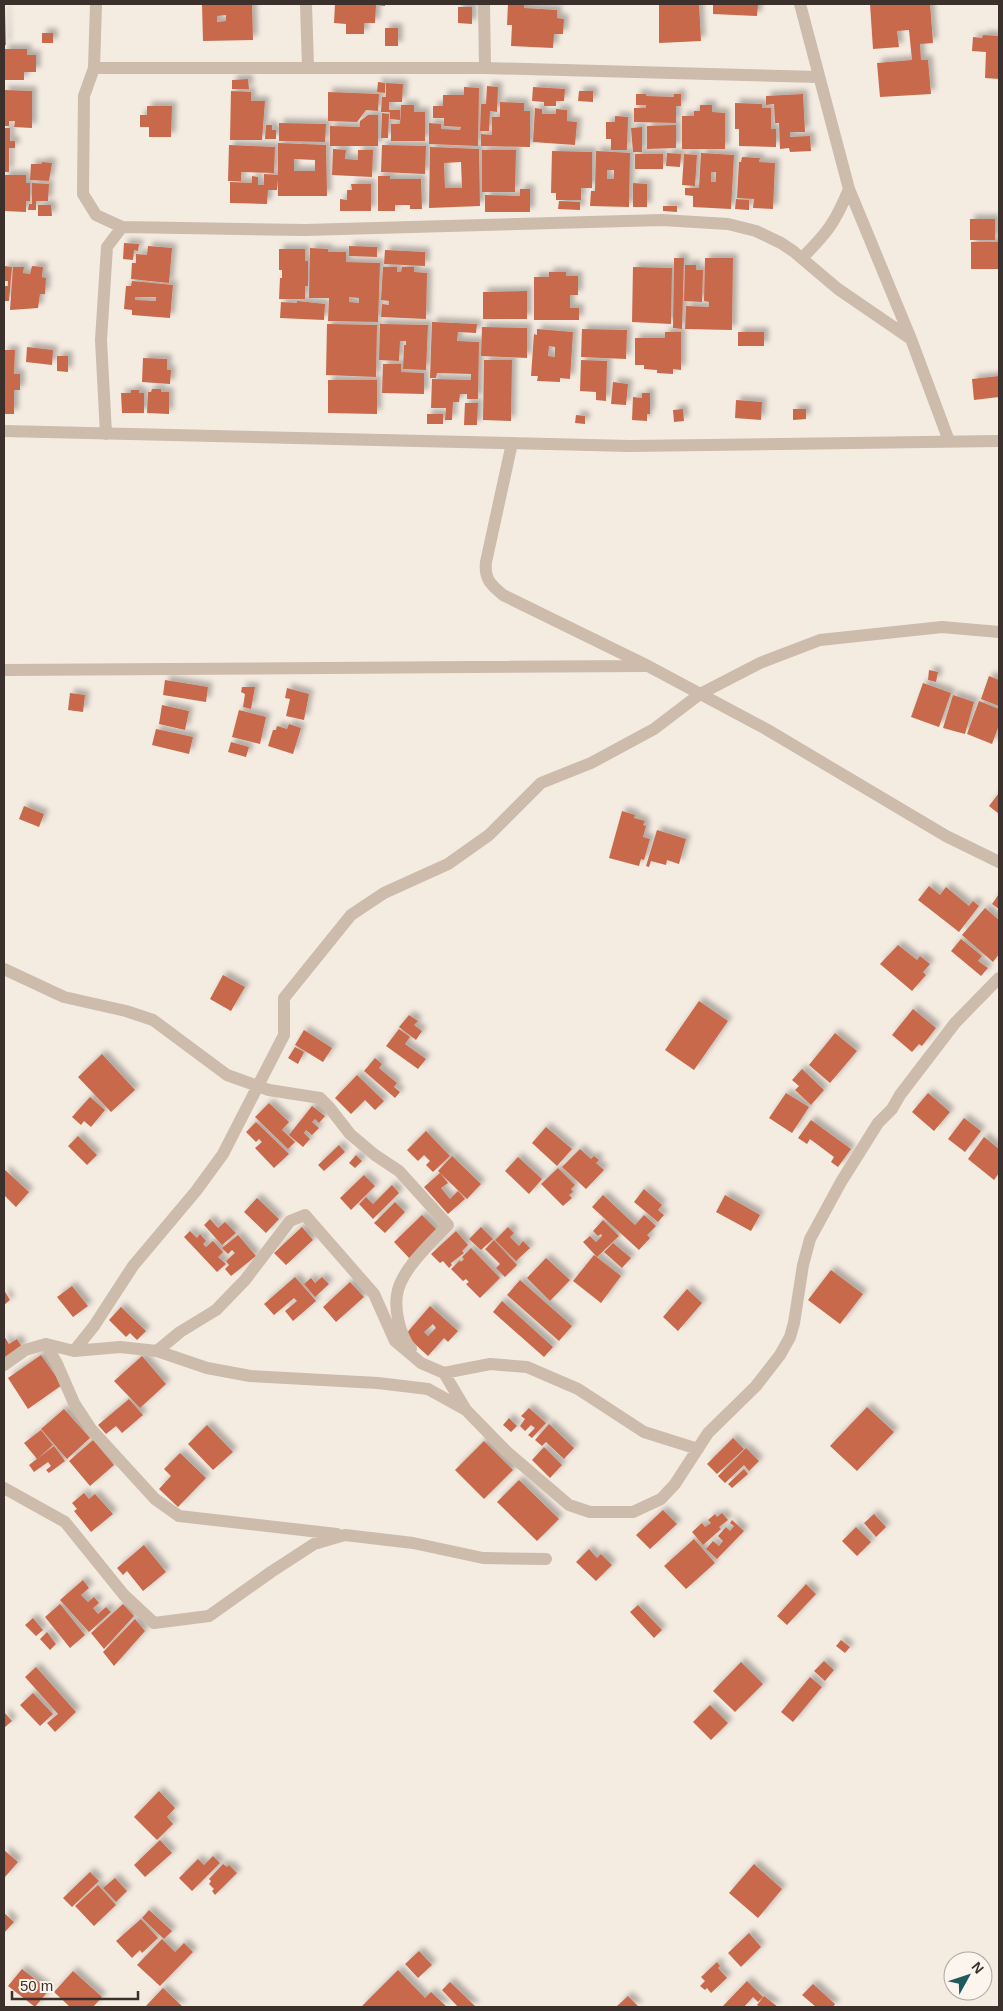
<svg xmlns="http://www.w3.org/2000/svg" width="1003" height="2011" font-family="Arial,sans-serif">
  <style>
    .building { fill: #c8694b; fill-rule: evenodd; filter: url(#shadow) }
    .lines { fill: none; stroke-linecap: round; stroke-linejoin: round }
    .minor { stroke: #cdbbac; stroke-width: 12 }
  </style>
  <defs>
    <filter id="shadow"><feDropShadow dx="4.5" dy="-4.5" stdDeviation="2.5" flood-color="#0004"/></filter>
  </defs>
  <rect width="100%" height="100%" fill="#f4ebe1"/>
  <path class="building" d="M202,4H252L253,40L203,41ZM226,15V21L217,22V16Z
    M335,4H385V6L376,5L375,23H364V34H346V24L334,23Z
    M508,4H524V8L557,10V18L564,19L563,34H554L553,48L511,46L512,25H507Z
    M659,4H699L701,41L659,43Z
    M713,4H758L757,16L713,14Z
    M870,4H930L933,43L920,44L921,60H928L931,94L880,97L877,63L912,60L909,30L897,31L899,47L873,49Z
    M458,7H472V24L458,23Z
    M4,10H5L6,45H4Z
    M385,28H398V46H385Z
    M42,33H53V43H42Z
    M983,35L999,36V79L985,78L986,52L972,51L973,37L982,38Z
    M4,49H27V55H36V72H24V80H4Z
    M248,79L249,89H232V80Z
    M378,82L385,83V93L377,92Z
    M386,83L403,84L402,102H389V110H400V120L390,119V112H381L382,97H386Z
    M487,86L498,87L497,112L490,111L489,131H480L481,104H486Z
    M464,87L479,88L478,146L429,144V123L441,124V129L460,130L461,127L444,126V118H433V106H443V95H464Z
    M533,87L565,89L564,101H556V106H544V102L532,101Z
    M4,90L32,91V128L14,127L15,121H9V126H4Z
    M231,91L251,92V101H265L262,140H230Z
    M579,91H593V102L578,101Z
    M328,92L379,94L378,111L366,110L357,122L328,121Z
    M636,94H646V96L674,97V94H681V106H676V123L634,122V108H646V105H636Z
    M803,94L805,132H790V137L810,136L811,151L790,152L789,148L780,149L779,123H775L774,104L766,105V96Z
    M500,102L524,103V111H530V147L481,146V134L492,135V117H500Z
    M735,103L762,104V108H771V129H776V147L739,146V129H735Z
    M401,105H414V112H425V141H391V124H400Z
    M700,105H712V112L725,113V149H682V116H694V111H700Z
    M147,106H172L171,137H149V127H140V115H147Z
    M535,108L542,109V114H556V109L567,110V121L577,122L575,145L533,142Z
    M382,113L389,114L388,138H381Z
    M368,115H378V146H330V126L360,127V121Z
    M615,116L628,117L627,150H611V139H606V122H615Z
    M279,123L326,124L325,142L279,141Z
    M266,125H272V130H276V139H265Z
    M676,125V148L647,149V126Z
    M642,127V152H633L631,128Z
    M4,128H10V141H15V148H9V172H4Z
    M278,143L326,145L327,196H278V179L277,190H268L267,204L230,203V182L252,183V176L258,177V185H264V174L278,175ZM294,159L315,160V171H294Z
    M229,145L275,147L274,173L241,172V181H228Z
    M382,145L426,146L425,174L381,172Z
    M430,147L479,149L480,206L429,208ZM461,162L462,188H445L444,163Z
    M333,149L346,150L345,159L358,160V150H373L372,177L332,175Z
    M482,150H516L515,192H482Z
    M552,151L592,152V188H581V200H556V193H551Z
    M596,151L630,153L629,207L590,206L591,191H595ZM607,170H614V179H607Z
    M667,153L681,154L680,167L666,166Z
    M701,153L734,155L731,209L693,207V196L685,195V188H699ZM711,172H716V182H711Z
    M635,154H663V169H635Z
    M684,154L697,155L695,186L682,185Z
    M742,157L760,158L759,162L775,163L773,209L753,208L754,199L737,198L739,162H741Z
    M42,162L52,163L49,181L30,180L31,164H42Z
    M4,175H26V183H30V201H26V212L4,211Z
    M378,176H390V179H421L422,209H410V205H395V211H378Z
    M32,183L49,184L48,201H36V210H28L29,204H32Z
    M633,183L647,184V207H633Z
    M351,184H371V211H340V199L347,200V190H352Z
    M520,189H530V212H485V195L520,196Z
    M736,199L749,200V210L735,209Z
    M559,201L580,202V210L558,209Z
    M38,205H51L52,216H38Z
    M663,206H677V212L663,211Z
    M970,219H995V240H970Z
    M971,242H999V269H971Z
    M124,243L139,244L138,251L134,250L133,260L123,259Z
    M148,246L172,248L169,283L131,279L132,263H136V254L147,255Z
    M349,246L377,247V257L349,256Z
    M310,248L328,249V252H346V262L380,263L378,322L328,321L329,298H309ZM349,297L359,298V303L349,302Z
    M279,249H305V261H308V286H305V299H279L280,278H282V270H279Z
    M385,250L425,252V266L384,264Z
    M674,258H684L682,329L673,328Z
    M705,258H733L732,330L685,329L686,306L709,307V302L704,301Z
    M685,265H696V270H703L702,302L684,301Z
    M4,266L12,267L9,301H4V286H8V281H4Z
    M32,266L43,267L42,277L46,278L45,294H40L38,308L10,310L13,267H24L23,273L30,274Z
    M383,267H397V272H401L402,267H414V272L427,273L426,319L381,317L382,304L389,305V301L381,300Z
    M633,267L672,268L671,324L632,322Z
    M549,272H566V276H578V295H570V308H579V320H534V277H549Z
    M132,281L173,285L170,318L132,315V310L124,309L126,286H131ZM135,297H156V301L135,300Z
    M527,291V319H483V292Z
    M297,301L325,304L324,320L280,318L281,302L297,303Z
    M432,322L477,324L476,333L458,332L457,341L479,342L478,399H467V394H460L459,402H453L452,420H445L446,408H431L432,379L471,380V374L437,373L436,378H430Z
    M327,324L377,325L376,377L326,375Z
    M380,324L428,325L426,370L403,369L404,345H406V341H400L399,361L379,360Z
    M482,327L527,328V358L481,356Z
    M537,329L573,332L570,379L560,378V382L537,381L538,376H531L534,334L537,335ZM549,346L555,347V357L548,356Z
    M582,329L627,330L626,359L581,357Z
    M665,332H681V370L673,369V374L657,373V370L644,369V365H635V338H665Z
    M738,332H764V346H738Z
    M27,347L53,350L52,365L26,362Z
    M4,350H15L14,374H20V390H14V414H4Z
    M57,356H68V372L57,371Z
    M143,358L167,359V370H171L170,384L142,382Z
    M484,360H512L511,421L483,420Z
    M581,360L607,361L606,401L596,400V392L580,391Z
    M383,364H401V372L424,373V394L382,393Z
    M999,376V397L974,400L972,379Z
    M328,380H377V414L328,413Z
    M613,382L628,384L626,405L611,404Z
    M152,389H161V392H169V414L147,413L148,392H151Z
    M131,390H139V393H144V413H122L121,393H131Z
    M642,393H650V414H647V421L632,420L633,397L642,398Z
    M736,400L762,402L761,420L735,418Z
    M465,403H478L477,425H464Z
    M683,409L684,421L674,422L673,410Z
    M793,409H806V419L793,420Z
    M427,414H443V424H427Z
    M576,415L585,416V424L575,423Z
    M929,670L938,672L936,682L928,680Z
    M989,676L999,680V706L981,699Z
    M165,680L208,687L206,702L163,695Z
    M923,683L951,693L939,727L911,717Z
    M242,687H255L251,709L243,707L245,694L241,692Z
    M287,688L309,694L304,720L286,716L290,699L285,698Z
    M70,693L85,695L83,712L68,710Z
    M953,695L974,702L965,734L943,728Z
    M979,701L999,709V725L992,744L967,734Z
    M162,705L189,711L185,730L159,724Z
    M239,710L266,717L260,744L232,737Z
    M289,724L301,728L293,754L268,746L273,730H276L277,726L287,729Z
    M156,729L193,737L189,754L152,745Z
    M231,742L249,747L246,757L228,752Z
    M999,793V814L989,806Z
    M24,806L44,814L39,827L19,819Z
    M622,811L635,815L634,818L645,821L643,825L646,826L643,837L650,839L644,860L641,859L639,866L609,858Z
    M657,830L686,839L679,864L667,860L666,865L651,861L649,867L646,866Z
    M929,886L940,895L946,887L969,906L973,901L979,906L959,932L918,900Z
    M999,894V909L992,904Z
    M985,908L999,920V954L993,962L962,935Z
    M961,939L982,956L978,961L988,968L981,976L951,951Z
    M898,945L917,960L920,956L930,964L923,972L926,975L912,991L880,964Z
    M223,975L245,987L231,1011L210,999Z
    M699,1001L728,1021L694,1070L665,1050Z
    M913,1009L936,1028L922,1046L919,1044L912,1052L892,1035Z
    M409,1015L418,1021L414,1025L422,1031L416,1040L399,1027Z
    M399,1029L410,1037L405,1044L426,1059L418,1069L386,1046Z
    M304,1030L332,1048L323,1062L295,1045Z
    M835,1033L857,1051L830,1083L809,1065Z
    M295,1047L304,1052L298,1064L288,1058Z
    M102,1054L135,1090L111,1112L78,1077Z
    M375,1058L382,1064L379,1068L397,1083L394,1087L400,1092L395,1098L364,1071Z
    M802,1069L824,1090L811,1105L795,1090L799,1086L792,1080Z
    M357,1075L384,1101L375,1110L365,1100L351,1114L335,1098Z
    M786,1093L809,1107L792,1133L769,1118Z
    M928,1093L950,1112L934,1131L912,1112Z
    M90,1097L105,1110L91,1127L84,1121L81,1125L72,1117Z
    M269,1103L289,1122L282,1130L295,1142L288,1149L255,1117Z
    M312,1106L325,1116L319,1123L315,1119L312,1122L319,1128L312,1135L306,1130L304,1133L310,1139L303,1147L289,1135Z
    M964,1118L981,1131L965,1152L948,1139Z
    M811,1120L851,1149L838,1167L831,1162L834,1157L810,1139L807,1144L798,1138Z
    M256,1122L289,1154L274,1168L255,1148L262,1142L259,1139L256,1142L246,1132Z
    M546,1127L572,1149L557,1166L532,1143Z
    M426,1131L450,1156L433,1172L426,1165L430,1161L424,1155L418,1161L407,1150Z
    M78,1136L97,1155L87,1165L68,1146Z
    M984,1137L999,1149V1173L994,1180L968,1159Z
    M339,1145L345,1152L324,1171L318,1165Z
    M580,1149L591,1159L594,1156L599,1160L596,1163L604,1170L586,1189L562,1167Z
    M356,1155L362,1161L355,1168L349,1163Z
    M452,1156L481,1184L467,1199L438,1171Z
    M518,1157L542,1179L529,1194L505,1171Z
    M558,1168L575,1185L571,1189L573,1192L569,1195L572,1198L563,1206L541,1184Z
    M4,1169L29,1192L16,1207L4,1195Z
    M440,1173L448,1183L441,1188L450,1199L458,1191L465,1199L448,1214L424,1187Z
    M364,1175L375,1186L351,1210L340,1198Z
    M392,1185L399,1193L373,1219L359,1204L366,1197L373,1204Z
    M644,1189L662,1205L658,1210L664,1215L658,1222L634,1202Z
    M603,1195L635,1225L644,1215L656,1226L647,1235L650,1238L639,1250L592,1207Z
    M725,1195L760,1215L751,1231L716,1212Z
    M257,1198L279,1219L266,1233L244,1212Z
    M395,1202L405,1212L385,1233L374,1223Z
    M422,1215L438,1231L410,1259L394,1242Z
    M210,1219L218,1228L225,1222L236,1233L222,1245L204,1225Z
    M603,1220L619,1236L597,1257L583,1242L590,1236L596,1242L602,1236L601,1234L598,1236L593,1231Z
    M302,1227L313,1240L286,1265L274,1253Z
    M481,1227L493,1239L481,1250L469,1239Z
    M508,1227L514,1233L510,1237L519,1246L523,1241L530,1248L516,1261L495,1240Z
    M190,1231L197,1238L200,1234L206,1241L203,1244L206,1247L213,1241L223,1252L218,1257L226,1264L217,1272L184,1237Z
    M456,1231L468,1245L462,1251L464,1253L451,1263L452,1265L449,1268L443,1261L440,1263L431,1254Z
    M238,1235L256,1256L231,1276L225,1269L229,1265L226,1261L235,1253L232,1250L228,1254L222,1248Z
    M494,1240L517,1265L505,1277L496,1268L500,1264L485,1249Z
    M613,1243L631,1258L622,1268L604,1252Z
    M471,1248L500,1278L480,1298L466,1284L469,1282L466,1279L463,1281L451,1269L460,1260L461,1262L464,1259L462,1257Z
    M594,1255L621,1276L601,1303L573,1281Z
    M546,1258L570,1280L550,1301L527,1278Z
    M831,1270L863,1294L840,1324L808,1300Z
    M295,1277L316,1301L293,1321L285,1311L297,1301L294,1298L274,1315L264,1304Z
    M322,1277L329,1284L315,1297L304,1284L311,1278L315,1283Z
    M520,1280L572,1326L559,1341L507,1295Z
    M350,1282L364,1297L336,1322L323,1307Z
    M72,1286L88,1306L73,1317L57,1297Z
    M687,1289L702,1303L678,1331L663,1317Z
    M4,1290L10,1300L4,1305Z
    M502,1301L553,1347L544,1357L493,1312Z
    M430,1306L458,1331L448,1342L444,1338L428,1356L405,1335ZM433,1324L436,1328L428,1336L424,1332Z
    M121,1307L146,1331L137,1340L130,1333L126,1337L109,1320Z
    M4,1336L9,1344L17,1339L22,1347L4,1359Z
    M41,1355L62,1385L28,1409L8,1378Z
    M142,1356L166,1384L140,1408L114,1381Z
    M129,1399L143,1415L122,1433L116,1426L106,1434L98,1425Z
    M867,1407L894,1432L857,1471L830,1446Z
    M529,1408L546,1423L532,1438L528,1435L535,1428L531,1425L525,1431L520,1426L525,1419L521,1416Z
    M64,1409L90,1438L67,1459L41,1429Z
    M509,1418L517,1426L511,1432L503,1425Z
    M549,1424L574,1448L564,1459L546,1442L542,1446L535,1440Z
    M207,1425L233,1452L213,1470L188,1444Z
    M41,1430L53,1445L37,1459L24,1443Z
    M733,1438L744,1449L717,1474L707,1464Z
    M93,1440L114,1465L90,1486L69,1461Z
    M484,1441L513,1470L484,1499L455,1470Z
    M54,1446L65,1461L49,1473L46,1470L51,1466L48,1462L34,1472L29,1465Z
    M544,1447L562,1465L550,1478L532,1460Z
    M746,1448L759,1461L749,1471L744,1465L725,1483L718,1476Z
    M180,1453L206,1478L178,1507L159,1489L171,1476L164,1469Z
    M744,1469L748,1474L732,1488L728,1484Z
    M519,1480L559,1519L537,1541L497,1502Z
    M84,1493L89,1499L95,1494L113,1514L91,1532L74,1511L77,1509L72,1503Z
    M663,1510L677,1524L650,1549L636,1535Z
    M722,1513L728,1520L719,1527L721,1529L703,1545L692,1532L702,1523L705,1527L711,1523L708,1520L715,1514L717,1517Z
    M874,1514L886,1527L876,1537L864,1523Z
    M732,1520L744,1531L717,1559L706,1549L713,1541L719,1546L723,1541L718,1536L726,1527L730,1531L734,1526L730,1523Z
    M856,1527L871,1542L857,1556L842,1541Z
    M694,1539L715,1563L686,1589L664,1566Z
    M144,1545L166,1572L143,1591L127,1571L123,1575L117,1568Z
    M589,1549L597,1558L601,1554L612,1565L596,1581L576,1562Z
    M83,1580L89,1588L81,1595L88,1602L94,1597L99,1603L93,1608L98,1614L106,1607L111,1612L89,1632L60,1600Z
    M806,1584L816,1594L787,1625L777,1616Z
    M60,1604L85,1635L70,1648L45,1617Z
    M123,1604L134,1616L104,1649L91,1633Z
    M638,1605L662,1630L654,1638L630,1612Z
    M33,1618L43,1630L36,1636L25,1625Z
    M135,1619L145,1631L114,1666L103,1652Z
    M47,1632L56,1644L50,1650L40,1639Z
    M841,1640L850,1647L845,1653L836,1646Z
    M824,1661L834,1670L825,1681L814,1671Z
    M741,1662L763,1684L735,1712L713,1691Z
    M36,1667L76,1712L55,1732L47,1723L58,1714L25,1677Z
    M810,1677L822,1687L793,1722L781,1712Z
    M33,1693L53,1714L40,1726L20,1705Z
    M710,1705L728,1723L711,1740L693,1722Z
    M4,1712L12,1721L4,1728Z
    M159,1791L175,1808L167,1817L173,1824L157,1840L134,1817Z
    M160,1840L172,1853L145,1877L134,1865Z
    M4,1850L18,1862L5,1877L4,1876Z
    M213,1856L220,1863L192,1891L179,1878L198,1859L204,1865Z
    M223,1864L227,1867L229,1865L237,1873L215,1895L212,1891L214,1889L209,1884L211,1881L209,1879Z
    M754,1864L782,1889L758,1918L729,1893Z
    M90,1872L99,1881L72,1907L63,1898Z
    M115,1878L127,1891L116,1902L103,1888Z
    M98,1885L116,1905L94,1926L75,1906Z
    M149,1910L172,1931L164,1939L142,1918Z
    M4,1913L14,1922L4,1933Z
    M141,1919L158,1938L142,1953L140,1950L132,1958L116,1941Z
    M749,1933L761,1947L741,1967L728,1953Z
    M162,1939L175,1952L184,1943L193,1952L160,1986L137,1965Z
    M419,1951L432,1965L418,1978L405,1964Z
    M717,1962L720,1966L718,1968L727,1978L711,1993L707,1988L705,1990L700,1986L705,1981L701,1977Z
    M22,1969L49,1990L35,2007L8,1986Z
    M398,1970L425,1998L431,1992L447,2007H361Z
    M73,1971L102,1997L93,2007H70L54,1992Z
    M747,1981L763,1997L758,2002L753,1997L744,2007H722Z
    M450,1982L476,2007H458L442,1990Z
    M813,1984L835,2004L833,2007H816L802,1995Z
    M163,1988L183,2007H145Z
    M628,1996L639,2007H618L617,2006Z
    M764,1996L778,2007H760L757,2005Z"/>
  <g class="lines">
    <path class="minor" d="M96,4L94,68L84,96L83,194L96,215L122,227L305,230L662,220L728,224L756,231L781,243L793,251L838,289L911,339
      M306,4L308,67
      M484,4L485,68
      M800,4L849,189L911,339L949,441
      M94,68H485L818,77
      M802,258C827,233 835,223 849,189
      M4,431L630,446L999,441
      M106,434L101,340L107,247L122,227
      M512,443L486,562C484,579 491,585 503,595L648,666L766,729L946,836L999,862
      M4,670L646,666
      M4,969L64,997L126,1011L153,1020L227,1075L269,1090L320,1098L329,1107L350,1134L375,1155L399,1171L448,1225C432,1242 404,1267 398,1290C393,1308 400,1335 411,1349
      M46,1344L57,1364L74,1403L91,1429L155,1499L179,1516L337,1534
      M74,1351L94,1326L133,1266L196,1191L223,1154L284,1035V998L351,915L384,893L448,864L489,835L541,783L591,763L654,729L700,694L760,663L820,640L942,627L999,632
      M157,1351L180,1332L216,1310L245,1280L290,1221L305,1215L374,1294L395,1341L421,1363L444,1373L490,1364L527,1367L578,1389L644,1432L698,1449
      M4,1365L25,1350L46,1344L74,1351L120,1347L157,1351L207,1368L250,1376L378,1383L428,1389L466,1410
      M444,1373L466,1410L506,1451L569,1505L590,1512H633L661,1499L675,1484L708,1433L756,1386L780,1355L790,1337L794,1323L803,1265L810,1239L841,1182L878,1123L892,1109L900,1095L955,1023L999,978
      M4,1488L65,1522L124,1595L154,1623L209,1616L271,1572L314,1544L345,1535L413,1543L483,1558L546,1559"/>
  </g>
  <rect width="1003" height="2011" fill="none" stroke="#3b302b" stroke-width="10"/>
  <g transform="translate(968 1976) rotate(50)"><circle r="24" fill="#fbf5ee" stroke="#aea6a0"/>
  <path d="M0-4L9 19L0 12L-9 19Z" fill="#1f5a5e"/>
  <text y="-8" font-size="14" font-weight="bold" text-anchor="middle" fill="#3b302b">N</text>
  </g>
  <path d="M12 1991v8h126v-8" fill="none" stroke="#3b302b" stroke-width="2.5"/>
  <text x="20" y="1991" font-size="15" fill="#3b302b" stroke="#fbf5ee" stroke-width="4" paint-order="stroke">50 m</text>
</svg>
